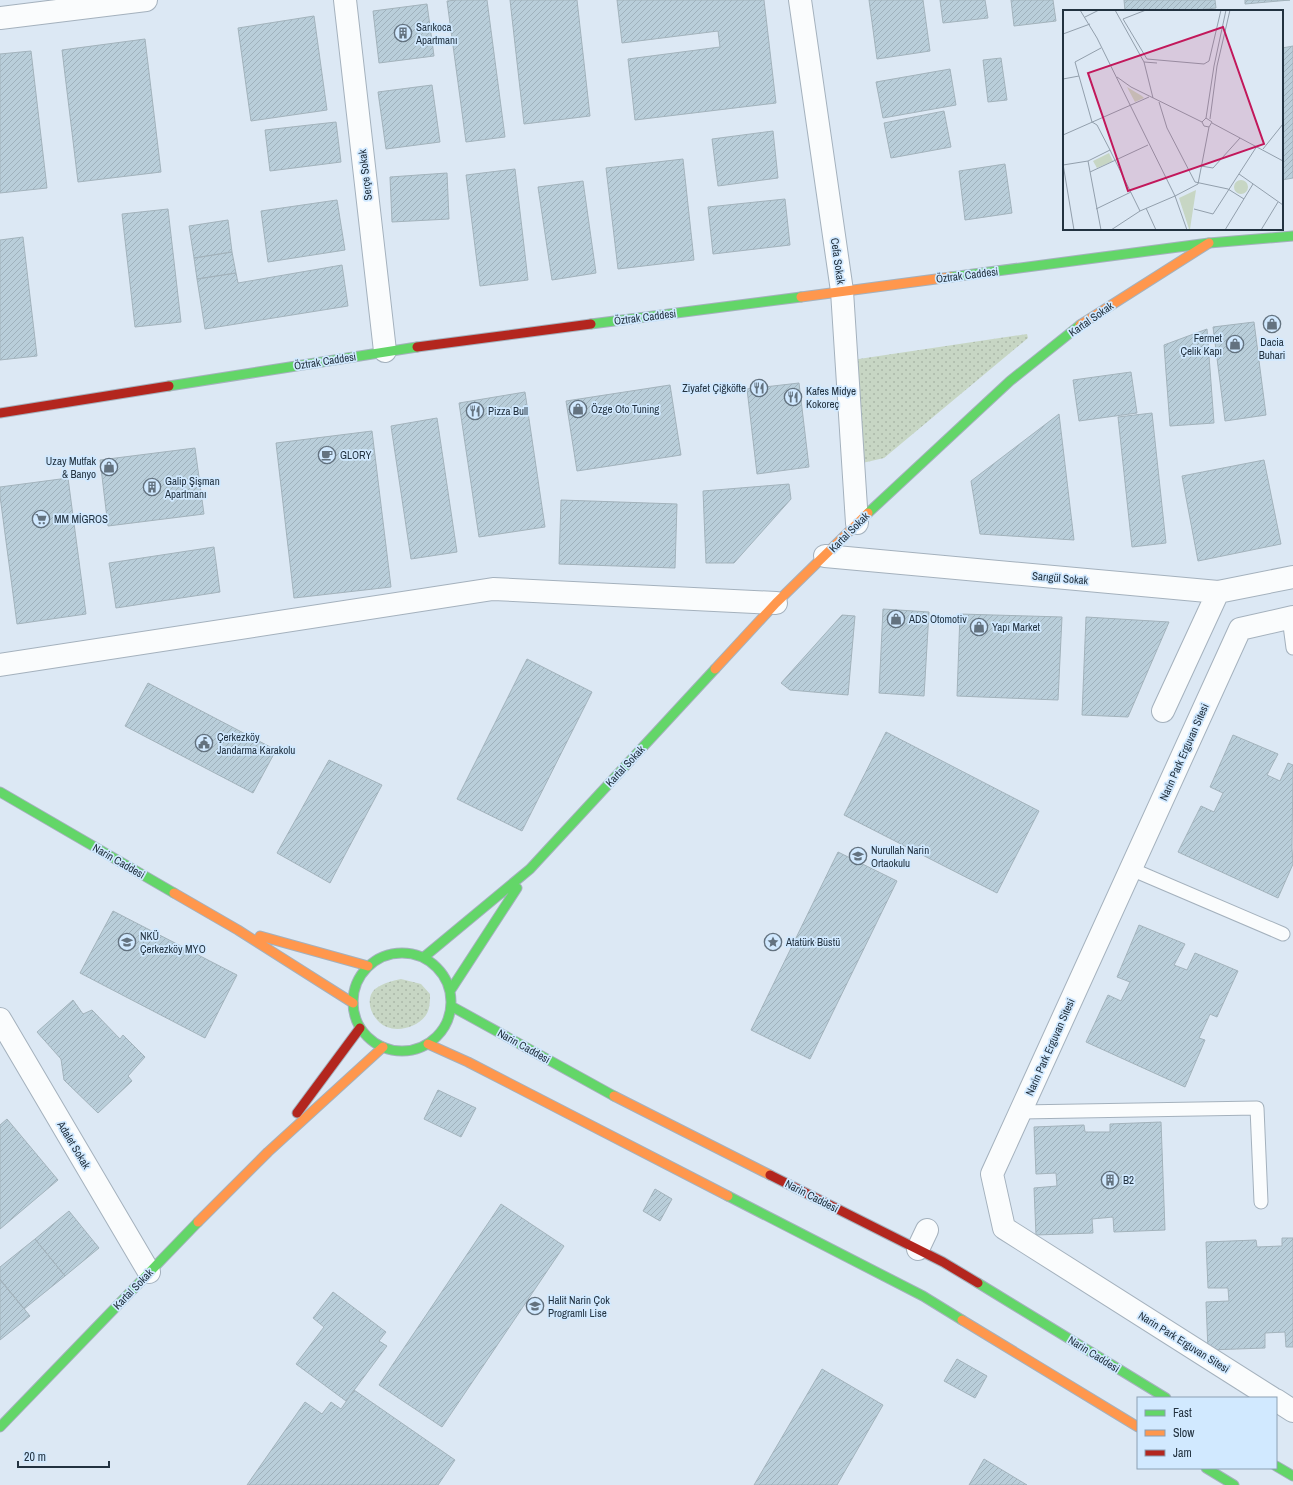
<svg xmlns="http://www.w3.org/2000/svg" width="1293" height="1485" font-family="'Archivo Narrow',sans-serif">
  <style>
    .grass { fill: url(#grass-dots) }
    .building { fill: url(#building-hatch); stroke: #a3b3bc }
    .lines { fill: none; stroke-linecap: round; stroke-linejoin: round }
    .lane-casing { stroke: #a4b1bd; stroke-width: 15 }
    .street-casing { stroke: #a4b1bd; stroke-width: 24 }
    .fast-casing { stroke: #a4b1bd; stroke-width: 11 }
    .slow-casing { stroke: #a4b1bd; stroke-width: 11 }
    .jam-casing { stroke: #a4b1bd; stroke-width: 11 }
    .lane { stroke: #fafcfd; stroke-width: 13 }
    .street { stroke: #fafcfd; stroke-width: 22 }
    .fast { stroke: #63d668; stroke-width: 9 }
    .slow { stroke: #ff974d; stroke-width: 9 }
    .jam { stroke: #b3261e; stroke-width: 9 }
    .labels { text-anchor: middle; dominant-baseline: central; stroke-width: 3.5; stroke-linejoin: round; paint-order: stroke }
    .poi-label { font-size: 11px; fill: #223240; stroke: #d1e9ff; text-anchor: start }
    .street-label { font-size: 11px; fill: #223240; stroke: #d1e9ff }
    .inset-road { fill: none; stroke: #929fac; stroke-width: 1 }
    .view { fill: #c2185b; fill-opacity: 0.15; stroke: #c2185b; stroke-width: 2 }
    .inset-edge { fill: none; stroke: #223240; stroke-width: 2 }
  </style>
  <defs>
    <pattern id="grass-dots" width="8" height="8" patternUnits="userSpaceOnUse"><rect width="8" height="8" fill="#c7d6c4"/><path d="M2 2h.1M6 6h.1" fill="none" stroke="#abb8a9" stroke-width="1.8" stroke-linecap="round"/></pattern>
    <pattern id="building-hatch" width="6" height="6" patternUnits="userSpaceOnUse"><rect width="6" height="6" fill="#b9ceda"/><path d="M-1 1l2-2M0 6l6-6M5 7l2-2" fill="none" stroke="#9fb1bc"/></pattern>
  </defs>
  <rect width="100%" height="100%" fill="#dce8f4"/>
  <path class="grass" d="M1027,334L1028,338L884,458L858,464L852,360Z
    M401,979L421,984L430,994C430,1001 430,1009 426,1015C418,1027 399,1032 387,1027C373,1022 363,1000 375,989C383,983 392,981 401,979Z"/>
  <path class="building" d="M457,0H487L505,137L466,142L447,1Z
    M510,0H577L590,116L524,124Z
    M617,0H764L776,103L635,120L628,59L720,47L718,31L622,43Z
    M869,0H923L930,51L877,59Z
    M940,0H985L988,18L943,23Z
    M1011,0H1053L1056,21L1014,26Z
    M1124,0H1215L1216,8L1188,11H1125Z
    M1245,0H1290L1245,4Z
    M427,4L434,56L379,63L373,11Z
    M314,16L327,110L251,121L238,28Z
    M145,39L161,172L78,182L62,50Z
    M1293,46V178L1282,180V48Z
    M31,51L47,188L0,193V54Z
    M1001,58L1007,100L988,102L983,60Z
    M950,69L956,105L883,118L876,82Z
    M432,85L440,142L386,149L378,92Z
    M944,111L951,147L891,158L884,123Z
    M336,122L341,162L270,171L265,130Z
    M773,131L778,178L718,186L712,139Z
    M683,159L694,260L618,269L606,168Z
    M1005,164L1012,213L965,220L959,171Z
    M515,169L528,280L480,286L466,175Z
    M447,173L449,219L392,222L390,177Z
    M583,181L596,273L552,280L538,187Z
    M785,199L790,245L713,254L708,207Z
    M337,200L345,250L268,262L261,211Z
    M168,209L181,322L135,327L122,214Z
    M228,220L232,252L194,258L189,226Z
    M23,237L37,356L0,360V240Z
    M232,252L236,273L197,279L194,258Z
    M342,265L348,306L205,329L197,279L236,273L238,283Z
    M1254,322L1266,415L1225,421L1213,327Z
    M1207,329L1214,423L1170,426L1164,345Z
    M1131,372L1137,413L1079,421L1073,380Z
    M799,383L809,467L757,474L747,389Z
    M670,385L681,455L577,471L566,401Z
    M525,392L545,527L479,537L459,403Z
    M1152,413L1166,543L1132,547L1118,417Z
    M1059,414L1074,540L980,534L971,481Z
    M437,418L457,552L411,559L391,426Z
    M372,431L391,587L294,598L276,443Z
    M195,448L204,514L108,526L100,460Z
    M1264,460L1281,544L1198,561L1182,476Z
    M68,478L86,614L17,624L0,496V487Z
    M789,484L791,499L734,563H706L703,491Z
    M561,500L677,504L675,568L559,564Z
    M214,547L220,592L116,608L109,563Z
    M883,609L929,612L924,696L879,693Z
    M960,614L1062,617L1058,700L957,696Z
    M842,615L855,616L848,695L790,690L781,683Z
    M1086,617L1169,622L1128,717L1082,715Z
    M527,659L592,692L522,831L457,799Z
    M148,683L276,750L253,793L125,726Z
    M886,732L1039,811L997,893L844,815Z
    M1233,735L1278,754L1267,775L1280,781L1288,763L1293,765L1292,848L1293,864L1278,898L1178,852L1201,806L1214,812L1223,793L1210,787Z
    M329,760L382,785L330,883L277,853Z
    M838,852L897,881L810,1059L751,1030Z
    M113,911L237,975L205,1038L80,973Z
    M1139,925L1185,944L1174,965L1187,970L1195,953L1238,971L1217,1017L1210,1014L1199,1038L1205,1040L1185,1087L1086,1042L1108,995L1121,1001L1130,982L1117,977Z
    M73,1000L83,1014L92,1010L120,1039L123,1035L145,1057L128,1076L132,1081L98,1113L64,1080L61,1059L37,1032Z
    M438,1090L476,1108L461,1137L424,1119Z
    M7,1119L58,1180L0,1229V1125Z
    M1161,1122L1165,1230L1114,1232L1113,1217L1092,1219L1093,1233L1036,1235L1034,1188L1057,1186L1056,1173L1036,1174L1034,1127L1084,1125L1085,1132H1110V1124Z
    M655,1189L672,1199L660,1221L643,1211Z
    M501,1204L564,1246L442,1427L379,1385Z
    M69,1211L99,1248L65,1276L35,1239Z
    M1282,1238H1293V1347H1286L1285,1332L1265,1333V1348L1208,1350L1206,1302L1229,1301L1228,1288H1208L1206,1242L1256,1240L1257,1247L1282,1246Z
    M35,1239L65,1276L24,1309L0,1280V1267Z
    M0,1279L30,1316L0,1340Z
    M333,1292L386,1332L379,1341L387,1346L346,1401L296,1364L324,1327L313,1318Z
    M957,1359L987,1376L975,1398L944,1381Z
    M822,1369L883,1405L837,1485H754Z
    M354,1390L455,1460L438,1485H247L305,1402L322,1414L331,1402L341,1409Z
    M984,1459L1027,1485H969Z"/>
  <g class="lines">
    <defs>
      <path id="lane" d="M1289,618L1293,648
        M1131,869L1283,934
        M1020,1112L1257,1108L1261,1202"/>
      <path id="street" d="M345,0L385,351
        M800,0L842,291L857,523
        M0,18L146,0
        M825,556L1218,592L1293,577
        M0,665L493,589L776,603
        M1163,711L1218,592
        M0,1019L149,1272
        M918,1249L927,1230
        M1272,1398L1004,1228L992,1174L1240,629L1293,617
        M1276,1400L1293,1411"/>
      <path id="fast" d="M951,277L1209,243L1293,236
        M591,324L801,297
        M169,386L417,347
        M868,513L1010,381L1080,325
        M0,792L174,893
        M353 1002a49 49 0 1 1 98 0a49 49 0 1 1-98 0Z
        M424,957L530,869L715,669
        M450,991L517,888
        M451,1006L614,1096
        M728,1196L923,1296L962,1320
        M978,1283L1166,1398
        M0,1427L198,1222
        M1276,1466L1293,1476
        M1206,1468L1234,1485"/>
      <path id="slow" d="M801,297L951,277
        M1080,325L1209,243
        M715,669L776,603L868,513
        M174,893L238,930L353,1003
        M260,936L368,966
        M428,1044L468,1062L728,1196
        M614,1096L770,1175
        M198,1222L268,1152L383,1047
        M962,1320L1138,1427"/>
      <path id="jam" d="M417,347L591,324
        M0,413L169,386
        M297,1113L360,1028
        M770,1175L943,1262L978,1283"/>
    </defs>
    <use href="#lane" class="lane-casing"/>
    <use href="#street" class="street-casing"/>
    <use href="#fast" class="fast-casing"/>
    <use href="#slow" class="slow-casing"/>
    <use href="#jam" class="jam-casing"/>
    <use href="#lane" class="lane"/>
    <use href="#street" class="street"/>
    <use href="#fast" class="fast"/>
    <use href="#slow" class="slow"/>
    <use href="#jam" class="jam"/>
  </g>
  <defs>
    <symbol id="building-ring" viewBox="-11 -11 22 22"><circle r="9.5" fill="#d1e9ff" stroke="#63727f" stroke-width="1.5"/><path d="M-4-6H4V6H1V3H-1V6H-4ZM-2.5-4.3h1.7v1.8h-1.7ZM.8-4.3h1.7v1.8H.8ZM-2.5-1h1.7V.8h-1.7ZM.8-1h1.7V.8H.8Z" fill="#63727f"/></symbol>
    <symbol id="shop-ring" viewBox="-11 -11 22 22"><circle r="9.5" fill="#d1e9ff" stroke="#63727f" stroke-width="1.5"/><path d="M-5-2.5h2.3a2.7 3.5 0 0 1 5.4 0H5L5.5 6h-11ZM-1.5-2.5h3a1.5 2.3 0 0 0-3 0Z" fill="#63727f"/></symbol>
    <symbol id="restaurant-ring" viewBox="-11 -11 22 22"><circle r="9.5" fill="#d1e9ff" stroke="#63727f" stroke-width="1.5"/><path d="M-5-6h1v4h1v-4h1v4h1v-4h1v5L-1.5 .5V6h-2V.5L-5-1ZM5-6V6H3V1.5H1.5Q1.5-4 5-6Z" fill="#63727f"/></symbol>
    <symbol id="cafe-ring" viewBox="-11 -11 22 22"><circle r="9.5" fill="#d1e9ff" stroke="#63727f" stroke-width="1.5"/><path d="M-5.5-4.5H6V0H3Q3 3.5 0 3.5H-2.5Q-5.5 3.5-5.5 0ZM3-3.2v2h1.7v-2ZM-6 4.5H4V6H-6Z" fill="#63727f"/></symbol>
    <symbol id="supermarket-ring" viewBox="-11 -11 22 22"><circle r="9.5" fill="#d1e9ff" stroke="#63727f" stroke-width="1.5"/><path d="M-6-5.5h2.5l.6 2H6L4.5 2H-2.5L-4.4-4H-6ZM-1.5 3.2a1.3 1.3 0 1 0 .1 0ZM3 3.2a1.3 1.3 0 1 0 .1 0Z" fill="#63727f"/></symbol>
    <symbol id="civic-ring" viewBox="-11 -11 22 22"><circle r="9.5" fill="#d1e9ff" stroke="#63727f" stroke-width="1.5"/><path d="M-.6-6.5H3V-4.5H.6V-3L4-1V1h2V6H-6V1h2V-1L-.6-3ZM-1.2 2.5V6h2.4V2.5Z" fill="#63727f"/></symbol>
    <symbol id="school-ring" viewBox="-11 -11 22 22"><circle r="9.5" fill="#d1e9ff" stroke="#63727f" stroke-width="1.5"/><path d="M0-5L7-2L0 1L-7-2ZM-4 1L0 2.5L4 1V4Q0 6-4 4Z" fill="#63727f"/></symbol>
    <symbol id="university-ring" viewBox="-11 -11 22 22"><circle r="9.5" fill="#d1e9ff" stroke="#63727f" stroke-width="1.5"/><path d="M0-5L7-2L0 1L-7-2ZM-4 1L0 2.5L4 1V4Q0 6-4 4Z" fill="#63727f"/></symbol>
    <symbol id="sight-ring" viewBox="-11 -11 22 22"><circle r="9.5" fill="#d1e9ff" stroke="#63727f" stroke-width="1.5"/><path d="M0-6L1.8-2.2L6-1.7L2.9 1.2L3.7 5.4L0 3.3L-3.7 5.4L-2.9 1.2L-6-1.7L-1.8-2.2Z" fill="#63727f"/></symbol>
  </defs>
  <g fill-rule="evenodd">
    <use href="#building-ring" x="393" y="23" width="20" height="20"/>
    <use href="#shop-ring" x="1262" y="314" width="20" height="20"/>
    <use href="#shop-ring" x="1225" y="334" width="20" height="20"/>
    <use href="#restaurant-ring" x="749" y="378" width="20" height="20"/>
    <use href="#restaurant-ring" x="783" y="387" width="20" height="20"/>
    <use href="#shop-ring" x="568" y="399" width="20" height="20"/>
    <use href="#restaurant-ring" x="465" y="401" width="20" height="20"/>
    <use href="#cafe-ring" x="317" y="445" width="20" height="20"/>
    <use href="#shop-ring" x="99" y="457" width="20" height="20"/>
    <use href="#building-ring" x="142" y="477" width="20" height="20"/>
    <use href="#supermarket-ring" x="31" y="509" width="20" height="20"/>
    <use href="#shop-ring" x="886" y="609" width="20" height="20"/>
    <use href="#shop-ring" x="969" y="617" width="20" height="20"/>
    <use href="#civic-ring" x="194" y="733" width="20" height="20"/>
    <use href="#school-ring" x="848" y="846" width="20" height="20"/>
    <use href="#university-ring" x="117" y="932" width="20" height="20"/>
    <use href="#sight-ring" x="763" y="932" width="20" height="20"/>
    <use href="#building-ring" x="1100" y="1170" width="20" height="20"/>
    <use href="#school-ring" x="525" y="1296" width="20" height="20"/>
  </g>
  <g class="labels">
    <g class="poi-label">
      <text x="416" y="27">Sarıkoca<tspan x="416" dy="13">Apartmanı</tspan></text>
      <text x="1222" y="338" text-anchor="end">Fermet<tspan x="1222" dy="13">Çelik Kapı</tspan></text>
      <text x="1272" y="342" text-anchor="middle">Dacia<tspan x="1272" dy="13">Buhari</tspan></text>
      <text x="746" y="388" text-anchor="end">Ziyafet Çiğköfte</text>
      <text x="806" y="391">Kafes Midye<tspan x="806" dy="13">Kokoreç</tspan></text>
      <text x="591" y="409">Özge Oto Tuning</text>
      <text x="488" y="411">Pizza Bull</text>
      <text x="340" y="455">GLORY</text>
      <text x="96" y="461" text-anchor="end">Uzay Mutfak<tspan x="96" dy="13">&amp; Banyo</tspan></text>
      <text x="165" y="481">Galip Şişman<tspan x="165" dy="13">Apartmanı</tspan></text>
      <text x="54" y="519">MM MİGROS</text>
      <text x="909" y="619">ADS Otomotiv</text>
      <text x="992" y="627">Yapı Market</text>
      <text x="217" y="737">Çerkezköy<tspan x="217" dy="13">Jandarma Karakolu</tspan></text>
      <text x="871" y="850">Nurullah Narin<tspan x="871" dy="13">Ortaokulu</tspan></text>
      <text x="140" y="936">NKÜ<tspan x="140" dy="13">Çerkezköy MYO</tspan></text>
      <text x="786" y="942">Atatürk Büstü</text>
      <text x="1123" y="1180">B2</text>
      <text x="548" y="1300">Halit Narin Çok<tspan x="548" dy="13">Programlı Lise</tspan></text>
    </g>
    <g class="street-label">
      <text transform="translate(365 175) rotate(-97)">Serçe Sokak</text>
      <text transform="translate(838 261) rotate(82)">Cefa Sokak</text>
      <text transform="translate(967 275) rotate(-7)">Öztrak Caddesi</text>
      <text transform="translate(645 317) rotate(-7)">Öztrak Caddesi</text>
      <text transform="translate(1091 319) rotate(-35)">Kartal Sokak</text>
      <text transform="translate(325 361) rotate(-9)">Öztrak Caddesi</text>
      <text transform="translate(849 532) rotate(-45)">Kartal Sokak</text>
      <text transform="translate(1060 578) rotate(5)">Sarıgül Sokak</text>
      <text transform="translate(1184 752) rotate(-66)">Narin Park Erguvan Sitesi</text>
      <text transform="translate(625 766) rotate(-47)">Kartal Sokak</text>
      <text transform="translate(119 861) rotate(30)">Narin Caddesi</text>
      <text transform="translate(524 1046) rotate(29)">Narin Caddesi</text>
      <text transform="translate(1050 1047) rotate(-66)">Narin Park Erguvan Sitesi</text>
      <text transform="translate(74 1145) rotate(59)">Adalet Sokak</text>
      <text transform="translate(812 1196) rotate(27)">Narin Caddesi</text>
      <text transform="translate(133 1289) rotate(-46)">Kartal Sokak</text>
      <text transform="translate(1184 1342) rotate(32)">Narin Park Erguvan Sitesi</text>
      <text transform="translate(1094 1354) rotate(32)">Narin Caddesi</text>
    </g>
  </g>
  <g transform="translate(1063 10)">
    <rect width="220" height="220" fill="#dce8f4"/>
    <path d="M64,77L79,86L81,88L72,92Z" fill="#c7d6c4"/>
    <path d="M46,143L50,151L34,158L30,151ZM171 177a7 7 0 1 1 14 0a7 7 0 1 1-14 0ZM133,180L127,219H126L116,188Z" fill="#c7d6c4"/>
    <path class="inset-road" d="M17,0L34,28L112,186L124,220M52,0L81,52L90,88M83,0L60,9L84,49L141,54L146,51L158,0M22,7L36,0M0,24L27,14M38,38L12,52L29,112L34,115L47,140L77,201M81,52L94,53M54,67L68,77L139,112M0,69L16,66M96,92L104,118L132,172L165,179L181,189M143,108L149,112L146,117L141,116L139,112L143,108L151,56L163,0M147,109L154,56L167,0M149,113L220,151M0,125L86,87M200,139L220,114M25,151L38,220M0,154L11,220M0,155L25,151L47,140M138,156L150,158L177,128M27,162L85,135M176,164L220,195M112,186L135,174L146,117M83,198L93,220M33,199L68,182M131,199L150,204L194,136M48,220L77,201L112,186M162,220L190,174M198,220L215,192"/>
    <path class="view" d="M160,17L201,134L65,181L25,63Z"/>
    <rect width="220" height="220" class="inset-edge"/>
  </g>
  <rect x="1137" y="1397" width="140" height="72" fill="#d1e9ff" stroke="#8ba0b3"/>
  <rect x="1145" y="1410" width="20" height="6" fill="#63d668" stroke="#8ba0b3"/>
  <text x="1173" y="1417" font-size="12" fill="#223240">Fast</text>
  <rect x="1145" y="1430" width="20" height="6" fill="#ff974d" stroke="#8ba0b3"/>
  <text x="1173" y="1437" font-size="12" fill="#223240">Slow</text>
  <rect x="1145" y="1450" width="20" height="6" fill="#b3261e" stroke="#8ba0b3"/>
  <text x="1173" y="1457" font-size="12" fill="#223240">Jam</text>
  <path d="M18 1461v6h91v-6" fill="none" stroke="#223240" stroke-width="2"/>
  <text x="24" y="1461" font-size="12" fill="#223240" stroke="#d1e9ff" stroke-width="3" paint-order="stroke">20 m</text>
</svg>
